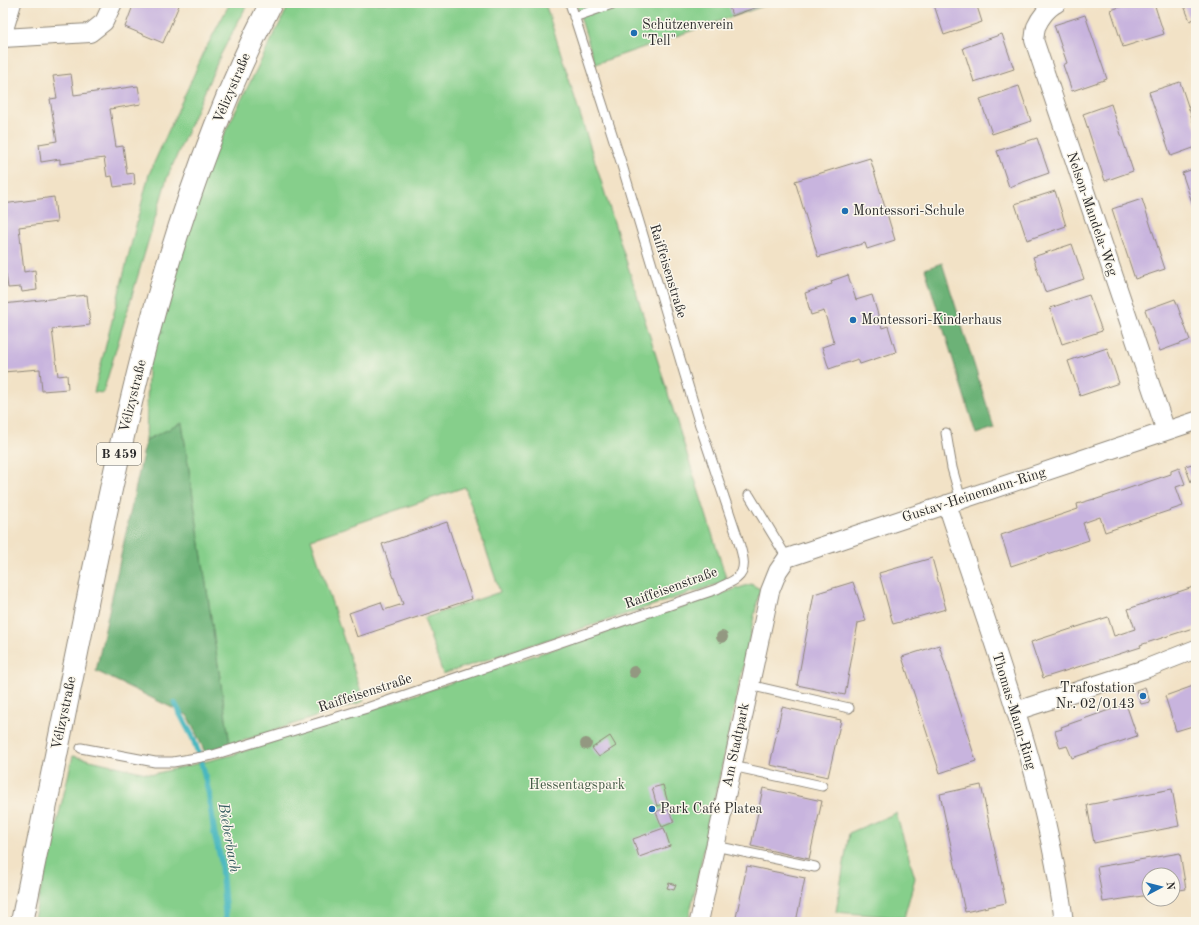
<svg xmlns="http://www.w3.org/2000/svg" width="1199" height="925" font-family="'Old Standard TT',serif">
  <style>
    .green { fill: #86cf8b; stroke: #587d5b }
    .forest { fill: #6cb277; stroke: #4c6e51 }
    .lines { fill: none; stroke-linecap: round; stroke-linejoin: round }
    .stream { stroke: #48b7c0; stroke-width: 6 }
    .building { fill: #c8b4de }
    .lane-casing { stroke: #8e8678; stroke-width: 11 }
    .street-casing { stroke: #8e8678; stroke-width: 20 }
    .primary-casing { stroke: #8e8678; stroke-width: 24 }
    .lane { stroke: #fff; stroke-width: 9 }
    .street { stroke: #fff; stroke-width: 18 }
    .primary { stroke: #fff; stroke-width: 22 }
    .tree { fill: #939881 }
    .poi-dot { fill: #1f6fb2; stroke: #fbf7ec; stroke-width: 1.5 }
    .labels { text-anchor: middle; dominant-baseline: central; stroke-width: 3; stroke-linejoin: round; paint-order: stroke }
    .shield { fill: #fbf7ec; stroke: #696865; stroke-width: 1 }
    .shield-label { font-size: 13px; font-weight: bold; fill: #2b2b2b }
    .poi-label { font-size: 14px; fill: #2b2b2b; stroke: #fbf7ec; text-anchor: start }
    .street-label { font-size: 14px; fill: #2b2b2b; stroke: #fbf7ec }
    .park-label { font-size: 14px; fill: #465c48; stroke: #fbf7ec }
    .water-label { font-size: 15px; font-style: italic; fill: #355c5f; stroke: #fbf7ec }
  </style>
  <rect width="100%" height="100%" fill="#fbf7ec"/>
  <filter id="ink" filterUnits="userSpaceOnUse"><feTurbulence type="fractalNoise" baseFrequency=".025" numOctaves="2"/><feDisplacementMap in="SourceGraphic" scale="8" xChannelSelector="R" yChannelSelector="G"/><feConvolveMatrix kernelMatrix="1 2 1 2 8 2 1 2 1" color-interpolation-filters="sRGB"/></filter>
  <filter id="wash" filterUnits="userSpaceOnUse"><feTurbulence type="fractalNoise" baseFrequency=".012" numOctaves="4" result="noise"/><feDisplacementMap in="SourceGraphic" scale="16" xChannelSelector="R" yChannelSelector="G"/><feGaussianBlur stdDeviation="0.9" result="paint"/><feColorMatrix in="noise" values="0 0 0 0 0 0 0 0 0 0 0 0 0 0 0 0 0 1.4 0 .05"/><feComposite in="paint" operator="in"/></filter>
  <g filter="url(#wash)">
    <rect width="100%" height="100%" fill="#f2e2c6"/>
    <path class="green" d="M230,3H248L221,54L167,178L103,393L94,392L149,174L205,50Z
      M290,3H545L727,581L443,674L424,618L500,592L465,487L311,539L364,701L230,745L182,424L146,440L149,337L164,331L150,336L205,172Z
      M576,3H772L595,64Z
      M751,584L760,589L688,922H33L73,756L146,773L154,774L232,755Z
      M896,813L915,878L904,918L836,912L849,833Z"/>
    <path class="forest" d="M942,263L994,428L976,434L925,269Z
      M182,423L230,745L205,752L187,715L96,671L146,440Z"/>
    <g class="lines">
      <path class="stream" d="M175,704L193,738L199,755
        M201,760L209,794L214,832L221,860L226,922"/>
    </g>
    <g id="blocks">
      <path class="building" d="M134,3H143L146,4L147,3H180L163,43L125,27Z
        M728,3H768L732,16Z
        M936,3H976L982,22L944,35L934,5H936Z
        M1131,3H1154L1164,34L1123,47L1111,10Z
        M1183,3H1196V18L1190,21Z
        M1085,15L1107,79L1072,91L1063,65L1067,63L1054,25Z
        M1002,34L1014,69L974,82L963,48Z
        M71,74L74,95L138,86L141,104L110,109L116,147L123,146L127,174L134,173L135,184L114,187L112,176L107,177L104,158L60,164V159L41,162L39,144L57,141L50,99L57,98L53,76Z
        M1180,82L1196,130V147L1171,156L1149,92Z
        M1019,86L1031,121L992,134L980,99Z
        M1111,104L1133,171L1105,181L1083,114Z
        M1037,138L1049,173L1009,187L997,151Z
        M870,158L895,240L867,249L865,243L818,257L795,181Z
        M1196,168V214L1182,173Z
        M1055,191L1066,226L1027,240L1015,204Z
        M54,197L57,222L19,227L24,272L35,270L37,290L22,292L21,287L8,288L6,274L3,275V204Z
        M1142,199L1165,269L1135,279L1112,209Z
        M1072,244L1084,279L1045,292L1033,257Z
        M848,275L856,300L872,295L882,328L888,326L896,352L860,364L858,359L829,369L822,347L834,343L824,311L811,315L805,293L832,284L831,281Z
        M87,295L90,325L52,329L58,376L67,375L68,389L42,391L40,369L3,372V304Z
        M1089,295L1102,331L1062,344L1050,308Z
        M1175,299L1190,340L1160,351L1145,310Z
        M1107,348L1119,383L1080,396L1068,361Z
        M1196,463V480L1191,482L1185,466Z
        M1179,468L1185,484L1176,487L1183,506L1105,532L1100,517L1083,523L1089,540L1011,566L1001,535L1078,509L1077,504L1094,499V500L1171,474V471Z
        M447,522L472,599L357,637L349,613L381,602L384,610L403,604L382,544Z
        M932,558L946,609L893,624L879,573Z
        M853,582L866,621L858,623L845,695L797,685L814,594Z
        M1196,586V627L1140,645L1141,647L1043,678L1031,642L1108,617L1114,636L1135,629L1128,609Z
        M939,645L976,761L940,773L902,657Z
        M1196,685V725L1176,731L1165,696Z
        M1145,687L1150,702L1141,704L1136,690Z
        M1126,704L1137,736L1072,758L1067,746L1060,748L1055,731L1062,729L1061,727Z
        M782,707L841,720L828,777L770,765Z
        M610,736L616,746L599,757L592,748Z
        M663,785L668,803L657,806L652,788Z
        M981,785L1006,903L965,912L940,794Z
        M763,788L822,801L809,859L751,846Z
        M1172,789L1179,826L1094,843L1087,805Z
        M667,807L674,822L662,827L656,812Z
        M664,828L670,846L639,857L633,839Z
        M1180,853L1186,889L1173,891V875H1149V895L1103,902L1097,867Z
        M747,866L805,878L796,922H735Z
        M669,883L676,885L674,890L667,888Z"/>
    </g>
  </g>
  <g filter="url(#ink)">
    <use href="#blocks" fill-opacity="0" stroke="#8e8678" stroke-width="1"/>
    <g class="lines">
      <defs>
        <path id="lane" d="M574,17L615,3
          M946,433L952,468L961,500
          M749,495L787,558
          M749,685L849,708
          M81,748L155,762H173L213,755L367,708L717,589C723,585 731,583 737,578C749,569 741,551 738,539L699,422L621,162L570,3
          M732,766L822,786
          M715,846L815,867"/>
        <path id="street" d="M1057,3C1048,7 1040,18 1036,27C1035,31 1035,36 1034,40L1166,431
          M3,33L12,3
          M3,38L90,33L104,22L113,3
          M947,504C992,641 1046,778 1064,922
          M1016,711L1145,669L1196,649
          M699,922L770,591L778,571L787,558L1196,421"/>
        <path id="primary" d="M22,922C45,806 69,690 93,574C133,379 179,181 271,3"/>
      </defs>
      <use href="#lane" class="lane-casing"/>
      <use href="#street" class="street-casing"/>
      <use href="#primary" class="primary-casing"/>
      <use href="#lane" class="lane"/>
      <use href="#street" class="street"/>
      <use href="#primary" class="primary"/>
    </g>
    <g class="tree">
      <circle cx="722" cy="637" r="6"/>
      <circle cx="634" cy="672" r="6"/>
      <circle cx="586" cy="744" r="6"/>
    </g>
  </g>
  <g class="poi-dot">
    <circle cx="634" cy="33" r="4"/>
    <circle cx="845" cy="211" r="4"/>
    <circle cx="853" cy="320" r="4"/>
    <circle cx="1143" cy="696" r="4"/>
    <circle cx="652" cy="809" r="4"/>
  </g>
  <g class="labels">
    <rect class="shield" x="97" y="443" width="44" height="22" rx="3"/>
    <g class="shield-label">
      <text x="119" y="454">B 459</text>
    </g>
    <g class="poi-label">
      <text x="642" y="25">Schützenverein<tspan x="642" dy="16">"Tell"</tspan></text>
      <text x="853" y="211">Montessori-Schule</text>
      <text x="861" y="320">Montessori-Kinderhaus</text>
      <text x="1135" y="688" text-anchor="end">Trafostation<tspan x="1135" dy="16">Nr. 02/0143</tspan></text>
      <text x="660" y="809">Park Café Platea</text>
    </g>
    <g class="street-label">
      <text transform="translate(232 88) rotate(-67)">Vélizystraße</text>
      <text transform="translate(1092 214) rotate(71)">Nelson-Mandela-Weg</text>
      <text transform="translate(668 271) rotate(73)">Raiffeisenstraße</text>
      <text transform="translate(133 396) rotate(-76)">Vélizystraße</text>
      <text transform="translate(974 495) rotate(-18)">Gustav-Heinemann-Ring</text>
      <text transform="translate(671 588) rotate(-20)">Raiffeisenstraße</text>
      <text transform="translate(365 693) rotate(-18)">Raiffeisenstraße</text>
      <text transform="translate(1014 711) rotate(73)">Thomas-Mann-Ring</text>
      <text transform="translate(64 713) rotate(-78)">Vélizystraße</text>
      <text transform="translate(736 745) rotate(-78)">Am Stadtpark</text>
    </g>
    <g class="park-label">
      <text x="577" y="785">Hessentagspark</text>
    </g>
    <g class="water-label">
      <text transform="translate(228 838) rotate(80)">Bieberbach</text>
    </g>
  </g>
  <rect width="1199" height="925" fill="none" stroke="#fbf7ec" stroke-width="16"/>
  <g transform="translate(1161 887) rotate(83)"><circle r="19" fill="#fbf7ec" stroke="#a8a59f"/>
  <path d="M0-3L7 15L0 10L-7 15Z" fill="#1f6fb2"/>
  <text y="-6" font-size="11" font-weight="bold" text-anchor="middle" fill="#2b2b2b">N</text>
  </g>
</svg>
